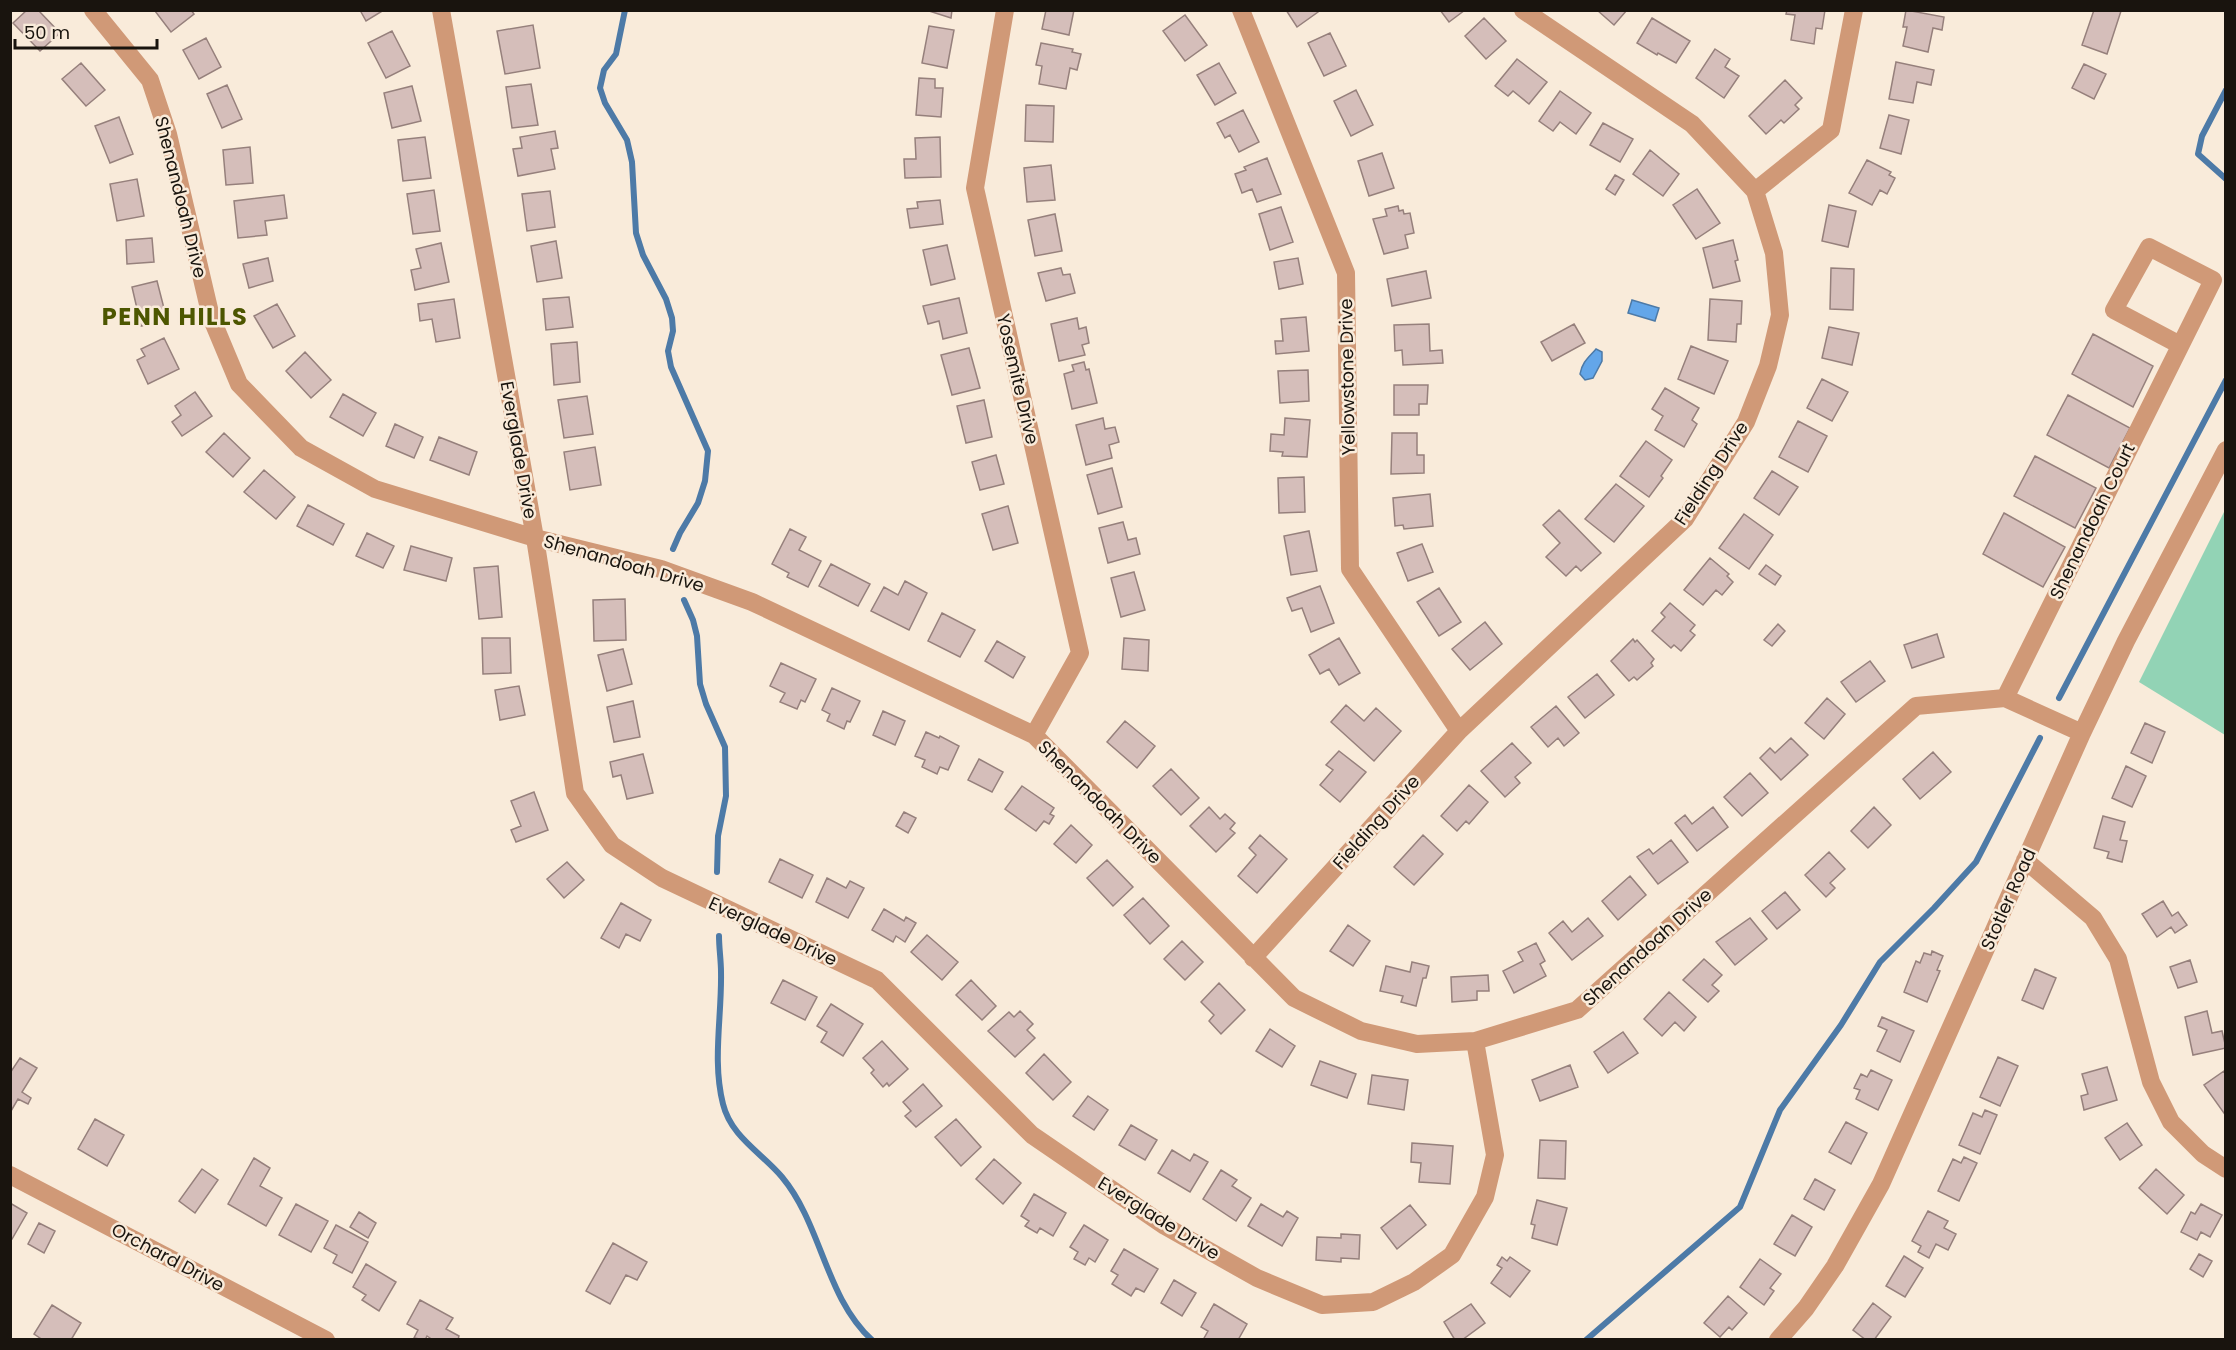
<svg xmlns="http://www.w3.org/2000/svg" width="2236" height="1350" font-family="Poppins,sans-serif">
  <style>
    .green { fill: #92d3b5 }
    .water { fill: #63a6e9; stroke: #4d7aa7; stroke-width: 1.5 }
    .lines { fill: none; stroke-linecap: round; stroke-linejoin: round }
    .stream { stroke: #4d7aa7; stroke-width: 6 }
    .building { fill: #d5beba; stroke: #96807c; stroke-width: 1.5 }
    .minor { stroke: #d09977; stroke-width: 18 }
    .labels { text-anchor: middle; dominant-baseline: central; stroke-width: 5; stroke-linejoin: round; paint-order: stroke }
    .street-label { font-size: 18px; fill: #19140e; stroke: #f9ebda }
    .district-label { font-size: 24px; font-weight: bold; letter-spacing: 1.5px; fill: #4d5600; stroke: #f9ebda }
  </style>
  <rect width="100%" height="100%" fill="#f9ebda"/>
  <path class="green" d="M2225,510L2226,735H2225L2139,682Z"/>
  <path class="water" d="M1632,300L1659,308L1655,321L1628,313Z
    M1596,349L1602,352V361L1593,378L1585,380L1580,374C1582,362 1589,357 1596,349Z"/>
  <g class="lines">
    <path class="stream" d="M625,10L616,54L604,70L600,88L605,103L627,140L632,162L636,233L643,255L666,299L672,318L673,331L668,351L671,367L708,451L705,481L698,503L680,533L673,549
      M2226,90L2202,136L2198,154L2226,179
      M684,600L693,620L697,636L700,684L706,704L725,747L726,796L718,836L717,872
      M2059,698L2226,380
      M719,936C719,948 721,960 721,972C722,1016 712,1061 723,1104C731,1137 762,1153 782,1177C822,1225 825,1297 872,1340
      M1586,1340L1740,1207L1780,1110L1841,1025L1880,962L1934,908L1976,862L2040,738"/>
  </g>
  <path class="building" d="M27,10H38L60,33L40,51L13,23Z
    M191,10L194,14L171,32L155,11Z
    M360,10H384L366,21Z
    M926,10H952L951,18Z
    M1046,10H1074L1069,35L1042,29Z
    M1286,10H1317L1318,12L1297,27Z
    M1440,10H1465L1449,22Z
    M1597,10H1627L1614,25Z
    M1787,10H1825L1822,29L1816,28L1814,44L1791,40L1795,15L1786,14Z
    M1906,10L1944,17L1942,30L1933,28L1928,52L1903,46L1907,27H1903Z
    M2094,10L2121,11L2107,54L2082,45Z
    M1185,15L1207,45L1185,61L1163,31Z
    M1484,18L1506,41L1486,59L1465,36Z
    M1652,18L1690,41L1676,63L1658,53L1657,55L1637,43Z
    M533,25L540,68L505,74L497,31Z
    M929,26L954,30L947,68L922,63Z
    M392,31L410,66L386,78L368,43Z
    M1330,33L1346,66L1324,76L1308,43Z
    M206,38L221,67L199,79L183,50Z
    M1041,43L1073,49L1072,52L1081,54L1077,70L1070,68L1066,89L1039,84L1042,66L1036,65Z
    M1715,49L1730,59L1725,67L1739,76L1724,98L1696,78Z
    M1517,59L1547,82L1529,104L1513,91L1508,96L1495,86Z
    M1896,62L1934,70L1931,85L1917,82L1913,103L1889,99Z
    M81,63L105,90L86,106L62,79Z
    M1219,63L1236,93L1215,105L1197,75Z
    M2084,64L2106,74L2094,99L2072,88Z
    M919,78L935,79V88H943L941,117L916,115Z
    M1785,80L1802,98L1795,105L1799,109L1784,123L1781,120L1766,134L1749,116Z
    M531,84L538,125L512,128L506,87Z
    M227,85L242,119L222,128L207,94Z
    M412,86L421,121L392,128L384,93Z
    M1356,90L1373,125L1351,136L1334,101Z
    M1560,91L1591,113L1576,134L1560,122L1553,131L1539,121Z
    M1026,105L1054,106L1053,142L1025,141Z
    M1243,110L1259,142L1239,152L1230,135L1225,138L1217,123Z
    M1889,115L1909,120L1901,154L1880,148Z
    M119,117L133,154L110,163L95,126Z
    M1603,123L1633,139L1620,162L1590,145Z
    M555,131L558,148L551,149L555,169L518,176L513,149L522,148L520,137Z
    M425,137L431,178L403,181L398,140Z
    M940,137L941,177L905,178L904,159H916L915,138Z
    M250,147L253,183L226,185L223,150Z
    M1650,150L1679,174L1663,196L1633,174Z
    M1382,153L1394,188L1369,196L1358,161Z
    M1267,158L1281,194L1257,202L1252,189L1242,193L1235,174L1246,170L1244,167Z
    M1867,160L1891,172L1889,175L1895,178L1887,194L1880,190L1872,205L1849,193Z
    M1051,165L1055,200L1027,202L1024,168Z
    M1615,175L1624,180L1615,195L1606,189Z
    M137,179L144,216L117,221L110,184Z
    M1697,189L1720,223L1696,239L1673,205Z
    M434,190L440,231L413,234L407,194Z
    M550,191L555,227L527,231L522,194Z
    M284,195L287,218L265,221L267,235L238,238L234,201Z
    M940,200L943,224L910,228L907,209L918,208L917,202Z
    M1829,205L1856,211L1848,247L1822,241Z
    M1398,206L1399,211L1403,210L1404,214L1410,213L1414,233L1405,235L1408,248L1384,254L1373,219L1387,216L1385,209Z
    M1281,207L1293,242L1270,250L1259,214Z
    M1055,214L1062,251L1035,256L1028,220Z
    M152,238L154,262L127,264L126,240Z
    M1733,240L1738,260L1735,261L1740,281L1713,288L1703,248Z
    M556,241L562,278L537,282L531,246Z
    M441,243L449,282L415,290L411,270L421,268L416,249Z
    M947,245L955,279L931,285L923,250Z
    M268,258L273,281L249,288L243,264Z
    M1298,258L1303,284L1279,289L1274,262Z
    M1061,268L1063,275L1070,274L1075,293L1046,301L1038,273Z
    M1831,268L1854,269L1853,310L1830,309Z
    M1426,271L1431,298L1392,306L1387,279Z
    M157,281L167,320L141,326L132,287Z
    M569,297L573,327L546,330L543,299Z
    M959,298L967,333L943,339L939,321L928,324L923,306Z
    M454,299L460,338L436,342L432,319L420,321L418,304Z
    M1710,299L1742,301L1741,324H1737L1736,342L1708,340Z
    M277,304L295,336L273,348L254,316Z
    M1306,317L1309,351L1276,354L1275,341H1283L1281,319Z
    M1077,318L1079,329L1086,327L1089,343L1082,345L1085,355L1059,361L1051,324Z
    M1429,324L1430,351L1442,350L1443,363L1403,365L1402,350L1395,351L1394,325Z
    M1574,324L1585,343L1552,361L1541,342Z
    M1829,327L1859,333L1852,365L1822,358Z
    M2093,334L2153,366L2133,407L2072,374Z
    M164,338L179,369L148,384L137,360L145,356L141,349Z
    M577,342L580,382L554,385L551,344Z
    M1691,346L1728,361L1714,394L1678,379Z
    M969,348L980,388L952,395L941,355Z
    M305,352L331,380L311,398L286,371Z
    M1084,362L1086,370L1089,369L1097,403L1072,409L1064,374L1074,371L1072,365Z
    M1308,370L1309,401L1280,403L1278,371Z
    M1822,379L1848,392L1832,421L1807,408Z
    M1394,385H1428L1427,404H1419V415H1394Z
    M1665,388L1699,408L1692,420L1697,424L1684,447L1655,430L1663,416L1652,409Z
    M195,392L212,416L182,436L172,422L181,415L175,406Z
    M343,394L376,413L363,436L330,417Z
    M2068,395L2130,428L2109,468L2047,435Z
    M587,396L593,434L564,438L558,400Z
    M984,400L992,437L966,443L957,406Z
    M1103,418L1105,429L1115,427L1119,442L1109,445L1112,458L1086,465L1076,425Z
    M1285,418L1310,420L1307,457L1282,456L1283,452L1270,451L1271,434L1284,435Z
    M1798,421L1827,436L1808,472L1779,457Z
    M395,424L423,437L414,458L386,446Z
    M224,433L250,458L233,477L206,452Z
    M1392,433H1417V455H1424V473L1391,474Z
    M439,437L477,452L469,475L430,460Z
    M1646,441L1672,460L1661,476L1663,478L1649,497L1620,476Z
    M595,447L601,485L570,490L564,452Z
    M996,455L1004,484L980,490L972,462Z
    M2035,456L2096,488L2075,528L2014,496Z
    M1112,468L1122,507L1098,514L1087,475Z
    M264,470L295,497L276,519L244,492Z
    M1772,471L1798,487L1779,515L1754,498Z
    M1304,477L1305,512L1279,513L1278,478Z
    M1616,484L1644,506L1614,542L1585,519Z
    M1430,494L1433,526L1404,529L1403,525L1395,526L1393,498Z
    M308,505L344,524L333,545L297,526Z
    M1008,506L1018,543L993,550L982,514Z
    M1559,510L1601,553L1581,571L1576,566L1566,576L1546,557L1560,543L1543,525Z
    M2004,513L2065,547L2043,587L1983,554Z
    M1744,514L1773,535L1749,569L1719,548Z
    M1123,522L1128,540L1136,538L1140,554L1108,563L1099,528Z
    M790,529L806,537L799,550L821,561L808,587L787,577L789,573L772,564Z
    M1309,531L1317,571L1291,575L1284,536Z
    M367,533L394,546L383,568L356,556Z
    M1422,544L1433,572L1408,581L1397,553Z
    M411,546L452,558L446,581L404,570Z
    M1710,558L1729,574L1727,576L1733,582L1722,595L1716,590L1703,605L1684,590Z
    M831,564L870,584L858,606L819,586Z
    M1766,565L1781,576L1775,585L1759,574Z
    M498,566L502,617L479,619L474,568Z
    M1134,572L1145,610L1121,617L1111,578Z
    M905,581L927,593L909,630L871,611L884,587L898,595Z
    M1320,586L1334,623L1311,632L1302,608L1292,611L1287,598Z
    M1439,588L1461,622L1439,636L1417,602Z
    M625,599L626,640L594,641L593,600Z
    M1670,603L1695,625L1690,631L1695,635L1681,651L1674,645L1671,648L1652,631L1665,617L1661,613Z
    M942,613L975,630L960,657L928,641Z
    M1485,622L1502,644L1470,670L1452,649Z
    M1778,624L1785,631L1772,646L1764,640Z
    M1937,634L1944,657L1912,668L1904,645Z
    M482,638H510L511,673L483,674Z
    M1124,638L1149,640L1148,671L1122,669Z
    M1339,638L1360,673L1339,685L1329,669L1320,674L1309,655Z
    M1633,639L1635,642L1637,640L1654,659L1651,663L1653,666L1637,680L1634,677L1629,681L1611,661Z
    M997,641L1025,657L1013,678L985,661Z
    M623,649L632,684L607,691L598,655Z
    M1870,661L1885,681L1856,702L1841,682Z
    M781,663L816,679L805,702L801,700L797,709L780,702L785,693L770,686Z
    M1597,674L1614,695L1585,718L1568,697Z
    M519,686L525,715L500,720L495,690Z
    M832,688L860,701L850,722L847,721L844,729L827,721L830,714L822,710Z
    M1827,698L1845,714L1824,739L1805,723Z
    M633,701L640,737L614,742L607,707Z
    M1346,705L1364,721L1376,708L1401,731L1374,761L1331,722Z
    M1556,706L1579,733L1564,746L1558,738L1548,747L1531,727Z
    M883,711L905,721L895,745L873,735Z
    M1125,721L1155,746L1137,768L1107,742Z
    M2145,723L2165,732L2152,763L2131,753Z
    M926,732L939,738L940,736L959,746L948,770L940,767L937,774L922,767L925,760L915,756Z
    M1791,738L1808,755L1781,780L1760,758L1770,748L1775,753Z
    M1512,743L1531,763L1515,777L1520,783L1505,797L1481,771Z
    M1339,751L1366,772L1340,802L1320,785L1333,770L1326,765Z
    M1933,752L1951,772L1920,799L1903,779Z
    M643,754L653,793L627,799L621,775L613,777L610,762Z
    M979,759L1003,772L992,792L968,780Z
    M2126,766L2146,776L2132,807L2112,798Z
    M1171,769L1199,798L1181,815L1153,786Z
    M1750,773L1768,793L1742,816L1724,797Z
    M1469,785L1488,802L1469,824L1466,821L1457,831L1441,816Z
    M1022,786L1054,808L1050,814L1054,816L1049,824L1044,821L1036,831L1005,809Z
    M534,792L548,830L516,842L511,830L521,826L511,801Z
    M1209,807L1220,819L1225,814L1235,823L1230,829L1235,833L1216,852L1190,826Z
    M1713,807L1728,827L1697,851L1675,823L1685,815L1692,824Z
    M1874,807L1891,825L1868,848L1851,831Z
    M904,812L916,818L908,833L896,826Z
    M2103,816L2125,822L2120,840L2127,841L2122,862L2107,858L2109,852L2094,848Z
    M1071,825L1092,845L1076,863L1054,844Z
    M1260,835L1287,859L1257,893L1238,876L1256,855L1249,848Z
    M1423,835L1443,854L1414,885L1394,867Z
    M1671,840L1688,862L1658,884L1637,857L1649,849L1653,854Z
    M1829,852L1845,869L1830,883L1835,888L1826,897L1805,875Z
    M780,859L813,875L802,898L769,882Z
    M1107,860L1133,887L1113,906L1087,878Z
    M567,862L584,880L564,898L547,879Z
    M1630,876L1646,895L1618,920L1602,901Z
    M827,878L846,888L850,881L864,888L848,918L816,902Z
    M1785,892L1800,910L1777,929L1762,911Z
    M1143,898L1169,926L1150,944L1124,915Z
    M2163,901L2172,916L2178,912L2187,925L2175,933L2171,927L2157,937L2142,914Z
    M621,903L651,920L640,941L626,934L619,948L601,938Z
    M884,909L904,921L906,917L916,923L905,942L896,936L893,942L872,930Z
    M1588,918L1603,936L1572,960L1549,933L1563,921L1572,932Z
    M1750,918L1767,939L1735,965L1716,942Z
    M1348,925L1370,941L1353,966L1330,951Z
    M927,935L958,962L942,980L911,952Z
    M1182,941L1203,962L1185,980L1164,959Z
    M1536,943L1545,961L1540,964L1546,976L1514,993L1503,971L1523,961L1518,952Z
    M1932,951L1943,956L1937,970L1940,971L1927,1002L1904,992L1916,961L1920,963L1924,953L1931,955Z
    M1704,959L1722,975L1712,985L1719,991L1708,1002L1683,980Z
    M2190,960L2197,982L2178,988L2170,967Z
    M1412,962L1429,966L1426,978H1423L1416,1006L1401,1002L1403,996L1380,991L1386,966L1410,972Z
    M2035,969L2056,978L2043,1009L2022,1000Z
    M1488,975L1489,991H1477V1000L1452,1002L1451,977Z
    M783,980L817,997L805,1020L771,1003Z
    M971,980L996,1006L982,1020L956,995Z
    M1219,983L1245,1010L1221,1034L1209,1021L1214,1015L1201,1002Z
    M1669,992L1696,1017L1684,1031L1675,1022L1662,1036L1644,1019Z
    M831,1004L863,1024L843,1056L821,1042L827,1032L817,1026Z
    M1020,1011L1033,1024L1027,1030L1035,1038L1015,1057L988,1031L1009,1012L1014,1017Z
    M2207,1011L2212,1033L2222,1031L2226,1048L2193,1055L2185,1017Z
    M1882,1017L1914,1031L1900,1062L1877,1051L1887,1030L1878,1026Z
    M1270,1029L1295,1046L1282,1067L1256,1051Z
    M1623,1032L1638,1053L1608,1073L1594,1052Z
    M882,1041L908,1069L889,1086L887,1083L883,1087L871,1073L874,1070L863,1058Z
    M1044,1054L1071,1082L1053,1100L1026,1073Z
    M1998,1057L2018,1066L2000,1106L1980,1097Z
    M20,1058L37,1068L22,1092L31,1098L28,1104L18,1099L11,1111L10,1073Z
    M1320,1061L1356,1074L1347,1098L1311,1085Z
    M1570,1065L1578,1087L1540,1101L1532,1080Z
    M2107,1067L2117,1100L2084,1110L2081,1096L2088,1094L2082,1074Z
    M1871,1070L1892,1080L1878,1110L1856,1099L1860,1090L1854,1088L1861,1074L1867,1077Z
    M2224,1071L2226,1074V1116L2204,1085Z
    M1372,1075L1408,1080L1404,1110L1368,1104Z
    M923,1084L942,1106L916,1127L905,1116L911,1111L903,1102Z
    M1088,1096L1108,1110L1094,1130L1073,1116Z
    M1985,1110L1997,1115L1980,1154L1959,1145L1973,1113L1982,1117Z
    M95,1119L124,1135L107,1166L78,1149Z
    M956,1119L981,1147L961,1166L935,1137Z
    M1846,1122L1867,1133L1851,1164L1829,1152Z
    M2127,1123L2142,1145L2120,1160L2105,1138Z
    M1131,1125L1157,1140L1145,1160L1119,1145Z
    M1540,1140L1566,1141L1565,1179L1538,1178Z
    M1412,1143L1453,1146L1450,1184L1419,1182L1421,1163L1411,1162Z
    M1172,1150L1190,1161L1194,1154L1208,1162L1190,1192L1158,1173Z
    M1964,1157L1977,1163L1959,1201L1938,1191L1953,1159L1961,1163Z
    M254,1158L270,1168L260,1186L282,1198L266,1226L228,1204Z
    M994,1159L1021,1183L1003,1204L976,1179Z
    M202,1169L218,1180L195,1213L179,1201Z
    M2156,1169L2184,1195L2167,1214L2139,1188Z
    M1221,1170L1237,1180L1232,1186L1251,1198L1236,1221L1203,1199Z
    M1815,1179L1835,1190L1824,1210L1804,1199Z
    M1034,1194L1066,1213L1053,1236L1040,1228L1037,1233L1025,1226L1029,1221L1021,1216Z
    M1537,1200L1567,1208L1557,1245L1532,1238L1535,1225L1531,1224Z
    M10,1203L27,1213L12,1239L10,1238Z
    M296,1204L328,1221L311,1252L279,1235Z
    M1261,1204L1283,1217L1287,1211L1298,1218L1282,1246L1248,1226Z
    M2201,1204L2222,1215L2210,1237L2201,1232L2197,1240L2181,1232L2191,1212L2195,1214Z
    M1410,1205L1426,1225L1397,1249L1381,1228Z
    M1928,1211L1948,1221L1944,1228L1956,1234L1948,1250L1936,1244L1929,1258L1918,1252L1921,1246L1912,1241Z
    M359,1212L376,1223L368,1238L350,1227Z
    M1792,1215L1812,1227L1795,1256L1774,1244Z
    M39,1223L55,1231L44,1253L28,1244Z
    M336,1225L368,1242L352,1273L333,1263L337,1255L324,1248Z
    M1084,1225L1108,1240L1095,1262L1089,1258L1085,1265L1074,1259L1078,1252L1070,1247Z
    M1341,1234L1360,1235L1359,1259L1341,1258V1262L1316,1260L1317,1237L1341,1238Z
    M613,1243L647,1262L637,1280L626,1275L610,1304L586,1291Z
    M1124,1249L1158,1269L1144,1292L1136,1288L1131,1296L1112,1284L1118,1275L1111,1271Z
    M2199,1254L2212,1261L2203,1277L2190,1269Z
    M1904,1256L1923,1268L1905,1297L1886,1286Z
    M1502,1257L1507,1261L1510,1257L1530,1271L1510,1297L1491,1283L1502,1268L1497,1265Z
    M1760,1259L1781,1274L1770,1288L1774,1291L1764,1305L1740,1287Z
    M366,1264L396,1282L379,1311L362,1300L366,1295L353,1287Z
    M1174,1280L1196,1293L1182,1316L1161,1303Z
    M1728,1296L1747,1313L1732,1330L1729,1327L1720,1337L1704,1323Z
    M420,1300L453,1318L446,1329L459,1336L458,1340H433L427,1336L425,1340L414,1338L418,1330L407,1324Z
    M1873,1303L1891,1317L1874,1340H1866L1853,1330Z
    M1214,1304L1247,1324L1238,1340H1203L1208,1331L1201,1327Z
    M1471,1304L1485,1323L1462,1340H1455L1444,1322Z
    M52,1305L81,1323L71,1340H43L34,1334Z"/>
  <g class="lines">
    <path class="minor" d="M93,10L150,80L168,134L211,317L239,384L301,448L375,489L535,538L661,569L752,602L1034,735L1294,998L1361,1031L1417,1044L1475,1041L1577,1010L1916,706L2005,698L2082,733
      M441,10L535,538L575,793L612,845L662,878L877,980L1032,1135L1165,1226L1257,1278L1322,1305L1373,1302L1414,1282L1452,1255L1485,1197L1495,1155L1475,1041
      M1005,10L975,188L1080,653L1034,735
      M1241,10L1346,273L1350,569L1459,731
      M1755,191L1831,130L1854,10
      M2005,698L2213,280L2149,247L2114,310L2180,345
      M2025,860L2093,918L2118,959L2151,1082L2171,1122L2203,1154L2226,1169
      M1253,958L1459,731L1685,519L1746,422L1768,366L1780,315L1774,253L1755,191L1692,124L1523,10
      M10,1175L326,1340
      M1778,1340L1806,1308L1835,1266L1881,1184L2082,733L2126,641L2226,450"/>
  </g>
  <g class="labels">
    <g class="street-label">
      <text transform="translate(181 197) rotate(76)">Shenandoah Drive</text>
      <text transform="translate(1347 377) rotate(-91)">Yellowstone Drive</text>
      <text transform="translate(1018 379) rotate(77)">Yosemite Drive</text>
      <text transform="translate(519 450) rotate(80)">Everglade Drive</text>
      <text transform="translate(1711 473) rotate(-57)">Fielding Drive</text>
      <text transform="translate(2092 521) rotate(-64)">Shenandoah Court</text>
      <text transform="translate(624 563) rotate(16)">Shenandoah Drive</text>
      <text transform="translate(1100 802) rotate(45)">Shenandoah Drive</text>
      <text transform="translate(1376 822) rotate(-48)">Fielding Drive</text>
      <text transform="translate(2008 899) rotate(-66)">Stotler Road</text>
      <text transform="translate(773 931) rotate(25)">Everglade Drive</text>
      <text transform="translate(1647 947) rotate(-42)">Shenandoah Drive</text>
      <text transform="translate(1159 1218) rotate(32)">Everglade Drive</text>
      <text transform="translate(168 1257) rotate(28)">Orchard Drive</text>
    </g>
    <g class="district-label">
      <text x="175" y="316">PENN HILLS</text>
    </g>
  </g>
  <rect width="2236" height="1350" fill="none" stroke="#19140e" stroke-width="24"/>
  <path d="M15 39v9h142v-9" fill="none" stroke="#19140e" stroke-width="3"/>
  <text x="24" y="39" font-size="18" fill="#19140e" stroke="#f9ebda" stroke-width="4.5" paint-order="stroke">50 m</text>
</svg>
